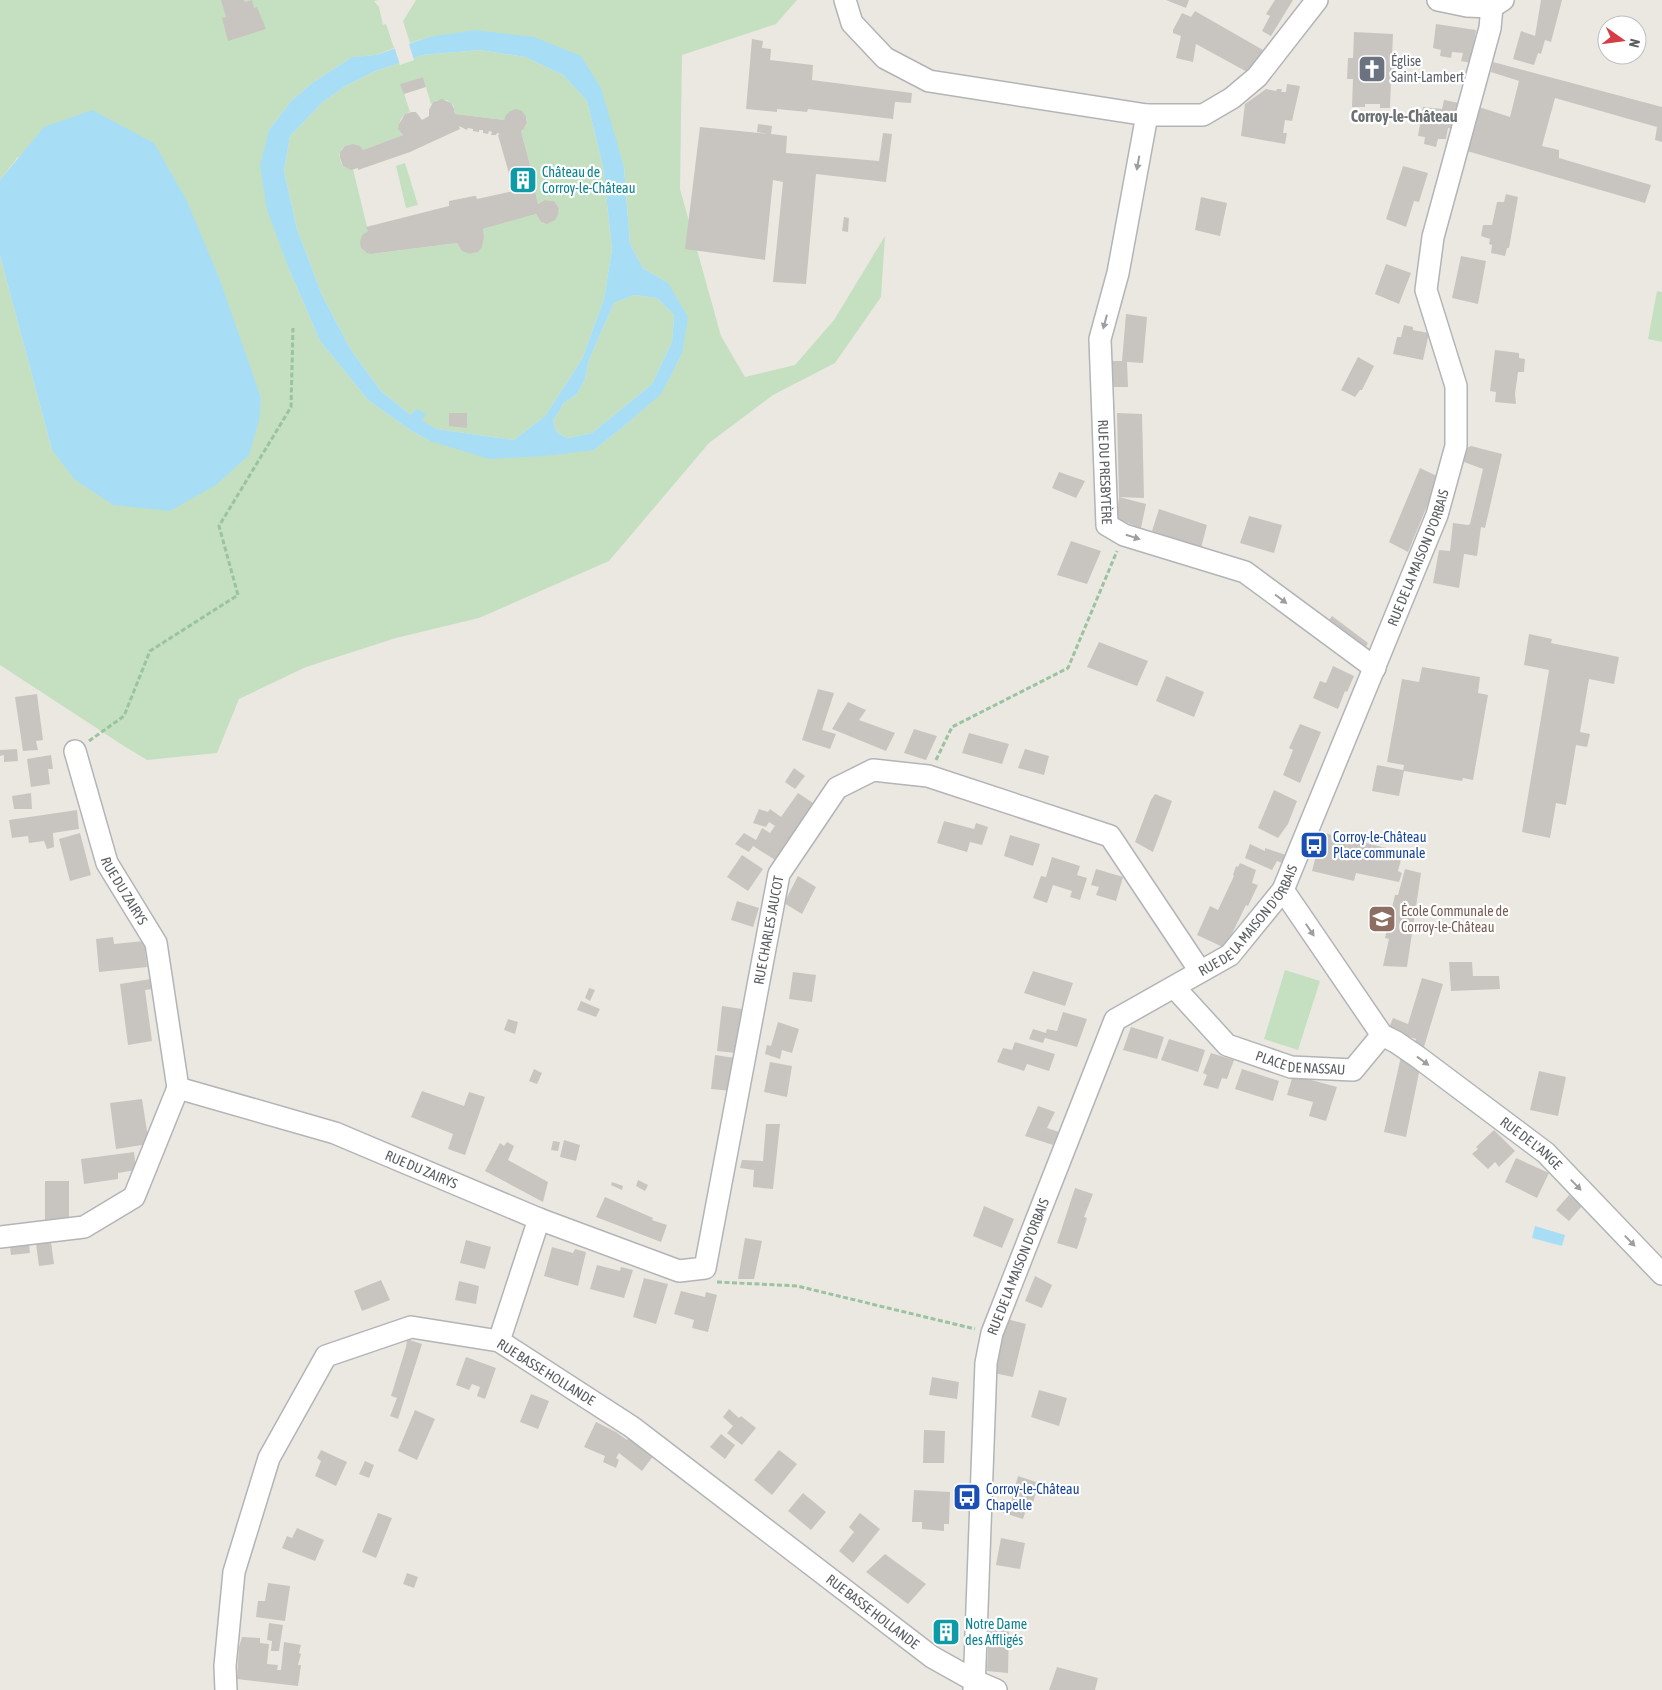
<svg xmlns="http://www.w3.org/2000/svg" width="1662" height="1690" font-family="'Asap Condensed',sans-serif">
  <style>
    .green { fill: #c4e0c0; fill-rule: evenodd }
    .water { fill: #a7def6; fill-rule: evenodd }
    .pier { fill: #ebe8e1 }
    .building { fill: #c8c5c0 }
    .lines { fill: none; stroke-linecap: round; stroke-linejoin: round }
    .minor-casing { stroke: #b2b4b7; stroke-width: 24 }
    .path { stroke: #9bc3a1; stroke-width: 3; stroke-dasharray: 5 2.5; stroke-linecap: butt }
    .minor { stroke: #fff; stroke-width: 21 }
    .oneway { fill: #9c9ea0 }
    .labels { text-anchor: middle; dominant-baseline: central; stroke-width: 4.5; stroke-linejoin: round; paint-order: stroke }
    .worship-label { font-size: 14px; fill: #5b616d; stroke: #fff; text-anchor: start }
    .culture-label { font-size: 14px; fill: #0d838f; stroke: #fff; text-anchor: start }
    .street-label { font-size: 14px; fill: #5a5e61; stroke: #fff }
    .transit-label { font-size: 14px; fill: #164399; stroke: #fff; text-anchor: start }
    .education-label { font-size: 14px; fill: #785e54; stroke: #fff; text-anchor: start }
    .quarter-label { font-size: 16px; font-weight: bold; fill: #6b7072; stroke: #fff }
  </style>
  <rect width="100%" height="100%" fill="#ebe8e1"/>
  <path class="green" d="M0,0H379L374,1L379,7L383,25L386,24L394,48L376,55L352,57L312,83L291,101L269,130L289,269L320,341L368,400L410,430L430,441L594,450L623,427L661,393L682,354L668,283L643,268L630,244L624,167L581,57L429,37L410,43L403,21L416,0H797L776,24L682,55L680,189L721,336L745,377L795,365L834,320L885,236L881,297L835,363L773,395L709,443L609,561L479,618L396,638L306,667L239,699L217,753L147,760L124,746L0,665V256L52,450L261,398L247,361L18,157L0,180V184Z
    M480,50L525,57L563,75L587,101L603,167L612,249L604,299L582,359L545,416L514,440L437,429L421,421L425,414L411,415L381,391L351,350L322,295L297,229L284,171L290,136L323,102L344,87L373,72L423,55ZM423,77L431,104L437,100H447L454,106L455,114L504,120C513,96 539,120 521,131L537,190L535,191L538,204L545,200L554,201L559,208C558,219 552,225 541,222L536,214L483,229C486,251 471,264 457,243L372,254C358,251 358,238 368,231L353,169L343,166C342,164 340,161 340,158C337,144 356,141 363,150L403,135C396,127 399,116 410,112L401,84Z
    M405,163L418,205L406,208L396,166Z
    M1657,291L1662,292V342L1648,339Z
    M634,295L657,298L674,315L672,342L652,384L592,433L568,438L557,433L553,421L564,403L577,394L585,379L589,360L614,303Z
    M1285,970L1320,981L1298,1050L1264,1039Z"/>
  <path class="water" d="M475,30L534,37L581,56L601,88L624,167L630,244L643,268L668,283L688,317L682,354L661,394L623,427L594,450L545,456L489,459L430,441L410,430L368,400L320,341L289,269L267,210L260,165L269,130L291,101L312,83L352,57L376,55L429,37ZM480,50L525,57L563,75L587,101L603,167L612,249L604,299L582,359L545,416L514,440L437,429L422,421L426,414L416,409L411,415L381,391L351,350L322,295L297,229L284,171L290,136L323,102L344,87L373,72L423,55ZM634,295L657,298L674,315L672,342L652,384L592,433L568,438L557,433L553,421L564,403L577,394L585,379L589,360L614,303Z
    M92,110L154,143L187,201L220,280L261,398L259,421L249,455L216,485L170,511L113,505L74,479L52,450L0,256V180L44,127Z
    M1535,1226L1565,1235L1562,1246L1532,1238Z"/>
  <path class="pier" d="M408,41L414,60L400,65L394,46Z"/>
  <path class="building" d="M221,0H244L245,2L252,0L254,8L257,7L266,29L228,41L222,18L226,17Z
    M1166,0H1189L1186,8Z
    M1275,0H1293L1271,36L1262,31L1270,16L1266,14Z
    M1541,0H1562L1551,42L1545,40L1541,54L1538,53L1534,65L1513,59L1521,31L1535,36Z
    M1195,11L1263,50L1249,73L1196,44L1193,62L1176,58L1181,36L1173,33V30L1182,13L1191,17Z
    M1436,24L1476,30L1471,63L1461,61L1463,53L1452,52L1451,58L1440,56L1441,50L1433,48Z
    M1354,32L1393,34L1392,59H1397V80H1391L1390,108H1380V104H1365V107H1352L1353,79H1347L1348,58H1353Z
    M752,39L763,41L762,48L771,49L770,60L813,65L812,80L912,93L911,103L895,102L893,119L808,109L807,112L777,109V112L746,109Z
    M1493,62L1662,107V142L1655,140L1657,127L1555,98L1542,146L1559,150V158L1651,185L1645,203L1467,151L1479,107L1510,117L1519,81L1491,72Z
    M423,77L426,87L404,94L400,84Z
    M1287,84L1300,86L1292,121L1285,120L1283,133H1287L1285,144L1241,136L1245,104L1266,89L1276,91L1277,89H1282L1281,92H1286Z
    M442,99L451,103L455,110H454L455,114L504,120L506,115L510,111L516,109L522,111L526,116L527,123L524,129L521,131L537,191H535L538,204L545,200L554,201L559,208L558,215L555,220L547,224L541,222L536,214L483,229L484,237L482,247L478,252L470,254L462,251L457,243L371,254L367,253L361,248L360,242L362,235L368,231L366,227L449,206V201L474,196H476L477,199L514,191L498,135L500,134L497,133L496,135H491L492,132L489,131L488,134L483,133V130H479V132L473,131V129L468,128L467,130L459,126L460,129L410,152L358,170V168L351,170L343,166L340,158V152L345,146L353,144L360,146L363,150L403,135L398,129L399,124L405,114L412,112H416L422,120L429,116V110L433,102Z
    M1444,100L1459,103L1453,129L1448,128L1446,139H1438L1436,147L1424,144L1425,137L1418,136L1423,107L1442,109Z
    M758,124L772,126L771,134L787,136L786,153L879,161L883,133L892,134L886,182L816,174L806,284L773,282L783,182L773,180L765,260L685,249L700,127L768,134L757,132Z
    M1403,166L1428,173L1419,202L1414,201L1406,227L1386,219Z
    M1506,194L1518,197L1509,248H1507L1505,256L1491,253L1492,245L1489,244L1490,239L1481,236L1483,225H1492L1497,202H1504Z
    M1201,197L1227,203L1220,236L1195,230Z
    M844,217L849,218L848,232L842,231Z
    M1461,256L1486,261L1478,304L1452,298Z
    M1386,264L1411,273L1399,304L1375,294Z
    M1126,314L1147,317L1143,363L1127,362L1128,387H1109L1108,361H1122Z
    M1404,325L1413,327V330L1429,333L1423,360L1393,354L1397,337H1401Z
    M1495,350L1519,353V358L1525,359L1524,372H1518L1515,394L1516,404L1495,402L1496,392L1490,391Z
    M1358,357L1374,366L1362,390H1360L1355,397L1341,390Z
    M449,413H467V428L449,426Z
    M1117,413L1142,414L1144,498L1119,497Z
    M1471,446L1502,454L1485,528L1481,527L1477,556L1464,554L1459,588L1433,583L1439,550L1450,551L1453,523L1468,525L1470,524L1483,469L1464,462L1467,448Z
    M1420,468L1439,477L1408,552L1389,542Z
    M1059,472L1085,481L1076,498L1052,488Z
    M1119,497L1146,504L1141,528L1117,519Z
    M1159,509L1207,525L1201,548L1152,531Z
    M1249,516L1282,525L1274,553L1240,543Z
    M1071,541L1101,551L1087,584L1057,575Z
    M1332,616L1368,643L1361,656L1324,627Z
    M1529,634L1552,639L1551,643L1619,657L1614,684L1589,679L1580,732L1590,734L1587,747L1576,745L1566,805L1556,803L1550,838L1522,832L1549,670L1524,665Z
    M1099,642L1148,661L1137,686L1087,667Z
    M1333,666L1354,676L1347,692L1345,691L1338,709L1313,698L1320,681L1326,683Z
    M1422,667L1480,677L1478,693L1488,695L1473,780L1463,778L1462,781L1404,771L1399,796L1372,791L1377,765L1403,770L1404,765L1387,762L1402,679L1419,682Z
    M1166,676L1204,692L1194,717L1156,701Z
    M818,689L834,693L822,730L836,734L830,749L802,740Z
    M37,694L43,740L36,741L38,750L23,751L15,697Z
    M848,702L866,710L859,720L895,733L886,751L832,729Z
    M1300,724L1321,732L1300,783L1283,775L1293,750L1289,748Z
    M914,729L937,736L926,760L904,753Z
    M969,733L1009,744L1002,764L962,753Z
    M17,749L18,761L4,762V755L0,756V750Z
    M1025,749L1049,756L1044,775L1018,768Z
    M51,755L53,769H48L50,784L31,787L27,759Z
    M794,768L805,776L795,789L785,782Z
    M1274,790L1297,801L1288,824L1278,838L1258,828Z
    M31,793L32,809H14L12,796Z
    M798,793L813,803L777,861L753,846L749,852L735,844L744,833L756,840L762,828L770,833L775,826L769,822L766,827L753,823L759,809L768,812L770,809L781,817Z
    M1155,794L1172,801L1153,852L1135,842L1151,800Z
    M77,810L79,829L53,833L54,847L47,849L44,841L29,843L28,836L12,838L9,820Z
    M944,821L974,829L976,823L988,827L982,845L970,842L967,852L937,843Z
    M80,833L91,875L70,881L59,839Z
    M1324,833L1403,852L1398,871L1402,873L1399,882L1356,873L1354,881L1312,871L1319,844Z
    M1010,835L1040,844L1033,866L1004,856Z
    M1250,844L1265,851V848L1286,855L1282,863L1277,861L1272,870L1245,858Z
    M742,855L763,869L748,891L727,877Z
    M1052,857L1080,866L1077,875L1087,878L1080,900L1070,897L1072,891L1053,885L1047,903L1033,898L1041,876L1046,877Z
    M1240,863L1256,870L1252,883L1258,885L1248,906L1246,905L1225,948L1197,935L1210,906L1218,910L1234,876L1233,875L1236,866L1238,867Z
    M1096,869L1123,877L1116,901L1096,895L1099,887L1091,885Z
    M1405,869L1421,873L1407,967L1383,966L1389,939L1385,938L1395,895H1398Z
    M798,876L816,887L802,914L784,903Z
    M737,901L759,908L753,927L731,920Z
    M113,937L114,944L144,941L147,967L99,972L96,939Z
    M1449,962H1472L1473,976H1499L1500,989L1451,991Z
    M1033,971L1073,983L1065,1006L1024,993Z
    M793,972L816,975L812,1002L789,999Z
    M157,978L159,988L145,990L152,1041L128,1045L120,984Z
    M1422,978L1443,984L1423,1050L1414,1044L1416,1039L1388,1030L1393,1018L1408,1024Z
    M589,988L595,990L590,1001L585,998Z
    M581,1001L600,1009L596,1017L577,1010Z
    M722,1006L742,1009L736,1053L717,1051Z
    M1063,1012L1087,1019L1077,1047L1045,1038L1043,1043L1029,1039L1033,1029L1046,1033L1047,1029L1057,1031Z
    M508,1019L518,1022L515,1034L504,1030Z
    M778,1022L799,1029L792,1053L782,1050L780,1059L765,1054L767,1045L771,1046Z
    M1131,1027L1164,1037L1157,1059L1123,1050Z
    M1169,1039L1205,1050L1198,1072L1161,1060Z
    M1015,1042L1055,1054L1049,1071L1027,1064L1024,1071L997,1062L1003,1048L1012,1050Z
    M1402,1052L1421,1063L1406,1137L1384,1132Z
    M1211,1053L1234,1060L1227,1079L1222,1078L1218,1089L1203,1085L1207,1075L1203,1073Z
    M715,1055L735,1058L732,1091L711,1089Z
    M770,1062L792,1066L787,1097L764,1092Z
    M534,1069L542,1073L537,1084L529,1081Z
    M1242,1069L1279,1081L1273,1101L1235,1089Z
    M1539,1071L1566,1077L1558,1116L1530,1110Z
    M1293,1075L1337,1087L1326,1121L1309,1116L1313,1102L1287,1095Z
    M422,1091L464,1106L469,1092L485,1097L465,1155L448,1149L453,1134L411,1117Z
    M142,1099L149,1144L116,1149L110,1103Z
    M1038,1106L1055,1112L1047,1128L1059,1132L1053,1145L1025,1136Z
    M766,1124H780L773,1189L753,1187L754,1170L740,1168L742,1160L763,1161Z
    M1494,1130L1515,1151L1499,1167L1495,1162L1488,1169L1472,1154L1478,1149L1476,1147Z
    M564,1140L580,1145L576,1161L560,1157Z
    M553,1141L560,1142L558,1151L551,1150Z
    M507,1142L514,1146L508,1160L548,1182L543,1202L485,1171L500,1143L504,1146Z
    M134,1152L136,1170L118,1173V1179L84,1184L81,1159Z
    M1516,1158L1549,1173L1537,1198L1505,1182Z
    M638,1180L648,1185L645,1191L636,1186Z
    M45,1181H69V1222H45Z
    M612,1182L623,1186L622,1190L611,1185Z
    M1075,1188L1093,1194L1084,1217L1087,1218L1077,1249L1057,1243Z
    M1569,1195L1582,1206L1569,1221L1556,1210Z
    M605,1197L653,1218L652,1220L667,1225L661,1242L596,1217Z
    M984,1206L1014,1219L1002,1248L973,1236Z
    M745,1238L762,1241L754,1279H738Z
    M466,1240L491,1247L485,1269L460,1263Z
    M51,1242L54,1264L39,1266L36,1244Z
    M29,1244L30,1253L11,1255L10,1247Z
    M552,1247L573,1253L575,1249L586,1252L578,1286L544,1276Z
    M597,1265L620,1271L621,1267L633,1270L624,1298L590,1289Z
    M1035,1276L1052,1285L1042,1308L1025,1301Z
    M644,1278L668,1284L656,1324L633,1317Z
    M381,1280L390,1300L362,1311L354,1291Z
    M459,1281L479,1286L476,1304L455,1300Z
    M681,1291L705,1297L706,1292L717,1295L708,1332L692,1328L694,1320L674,1314Z
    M1007,1319L1026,1324L1013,1377L994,1373Z
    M407,1339L422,1344L398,1419L390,1416L397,1398L391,1396L406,1347Z
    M466,1357L496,1368L485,1399L477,1396L480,1387L472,1384L469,1390L456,1385Z
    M932,1377L959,1382L957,1399L929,1395Z
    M1039,1390L1067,1398L1059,1426L1031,1417Z
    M531,1394L549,1401L538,1429L520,1422Z
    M729,1409L739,1418L741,1416L756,1428L742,1445L727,1433L733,1426L723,1417Z
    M415,1410L435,1419L417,1460L398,1451Z
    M596,1422L616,1432L627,1440L630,1437L654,1455L642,1471L619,1453L616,1458L619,1460L616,1468L603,1462L605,1456L584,1447Z
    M924,1430L945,1431L944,1463H923Z
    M721,1434L735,1445L725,1459L710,1447Z
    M321,1450L347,1462L336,1486L315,1476L321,1461L317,1458Z
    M779,1450L797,1464L772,1495L754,1480Z
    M365,1461L374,1465L369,1478L359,1474Z
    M1018,1476L1039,1483L1030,1512L1026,1510L1023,1519L1001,1512L1004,1502L1011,1503Z
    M914,1490L950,1492L949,1524H944V1531L922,1529V1522H912Z
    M803,1493L826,1512L811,1530L788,1511Z
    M378,1513L392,1518L376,1558L362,1552Z
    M860,1513L880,1529L853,1563L839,1551L854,1532L849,1527Z
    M297,1528L324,1540L315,1561L282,1548L287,1536L292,1538Z
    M1001,1538L1025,1543L1020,1569L996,1565Z
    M885,1554L926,1584L908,1604L866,1572Z
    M407,1573L418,1577L414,1588L403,1584Z
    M268,1583L290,1586L285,1621L256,1617L258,1601H265Z
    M269,1623L283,1625L279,1651H271L272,1641L267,1640Z
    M948,1625L954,1635L944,1639L938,1628Z
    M989,1626L1009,1629L1008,1673L987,1671Z
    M242,1637L260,1638V1643L269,1644L267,1664L278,1665L277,1670H281L284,1642L301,1645L299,1653L301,1654L298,1665H301L298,1686L237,1679L239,1647Z
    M1057,1667L1098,1678L1095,1690H1049Z"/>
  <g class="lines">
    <defs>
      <g id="minor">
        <path d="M845,0L852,23L885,58L929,81L1147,115H1203L1232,98L1257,77L1317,0"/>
        <path d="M1438,0L1467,6L1492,7L1503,0"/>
        <path id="s1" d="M1147,115L1118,273L1100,339L1107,525L1124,535L1245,572L1375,668"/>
        <path id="s2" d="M75,751L107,863L156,943L178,1088L335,1133L539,1219L679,1271L705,1268L779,874L837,788L873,770L928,776L1110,836L1200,971"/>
        <path id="s3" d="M1283,890L1382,1035L1396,1042L1418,1057L1546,1153L1662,1274"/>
        <path id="s4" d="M1174,987L1227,1045L1291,1067L1353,1070L1382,1035"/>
        <path d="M0,1237L84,1227L134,1197L178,1088"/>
        <path d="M499,1341L539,1219"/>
        <path id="s5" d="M226,1690L225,1666L234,1572L269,1458L326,1356L411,1327L499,1341L632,1427L932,1657L975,1681L996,1690"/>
        <path id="s6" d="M974,1690L986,1363L992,1333L1115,1020L1230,955L1283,890L1437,515L1456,446V386L1426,290L1433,237L1490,28L1492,7"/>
      </g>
    </defs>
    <use href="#minor" class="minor-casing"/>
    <path class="path" d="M89,741L124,716L150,651L238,595L219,526L291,407L293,328
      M936,760L952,727L1068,668L1117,551
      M717,1282L797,1286L975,1329"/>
    <use href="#minor" class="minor"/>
  </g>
  <defs><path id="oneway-solid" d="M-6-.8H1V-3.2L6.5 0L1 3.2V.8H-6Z" transform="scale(1.25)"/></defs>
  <g class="oneway">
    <use href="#oneway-solid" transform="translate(1138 163) rotate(100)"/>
    <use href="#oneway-solid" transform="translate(1105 322) rotate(105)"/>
    <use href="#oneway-solid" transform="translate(1133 537) rotate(17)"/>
    <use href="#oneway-solid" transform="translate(1281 599) rotate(37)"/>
    <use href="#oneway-solid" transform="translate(1310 930) rotate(56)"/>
    <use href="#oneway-solid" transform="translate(1423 1061) rotate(36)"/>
    <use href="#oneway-solid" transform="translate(1576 1185) rotate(46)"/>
    <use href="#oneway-solid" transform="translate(1630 1241) rotate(46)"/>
  </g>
  <defs>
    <symbol id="church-square" viewBox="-11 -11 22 22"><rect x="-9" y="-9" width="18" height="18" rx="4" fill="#6b7280" stroke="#fff"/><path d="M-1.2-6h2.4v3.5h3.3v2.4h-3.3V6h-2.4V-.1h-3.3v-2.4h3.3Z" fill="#fff"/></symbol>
    <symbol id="building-square" viewBox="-11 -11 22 22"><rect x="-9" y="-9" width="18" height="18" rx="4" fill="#0f9aa8" stroke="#fff"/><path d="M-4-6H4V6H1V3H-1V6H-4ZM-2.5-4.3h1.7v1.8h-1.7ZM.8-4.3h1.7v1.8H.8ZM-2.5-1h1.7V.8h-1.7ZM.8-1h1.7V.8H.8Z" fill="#fff"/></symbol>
    <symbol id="bus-square" viewBox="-11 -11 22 22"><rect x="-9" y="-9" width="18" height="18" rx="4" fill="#1a4fb4" stroke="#fff"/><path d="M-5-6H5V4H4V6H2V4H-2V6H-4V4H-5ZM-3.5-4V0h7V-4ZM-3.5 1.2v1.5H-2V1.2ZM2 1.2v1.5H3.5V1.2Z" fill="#fff"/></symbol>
    <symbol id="school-square" viewBox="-11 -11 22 22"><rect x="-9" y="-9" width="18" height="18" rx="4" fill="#8d6e63" stroke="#fff"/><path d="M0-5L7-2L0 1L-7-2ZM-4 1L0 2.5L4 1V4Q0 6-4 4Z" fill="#fff"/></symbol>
  </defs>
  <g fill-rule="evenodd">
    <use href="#church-square" x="1356" y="53" width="32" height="32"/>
    <use href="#building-square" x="507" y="164" width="32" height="32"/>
    <use href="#bus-square" x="1298" y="829" width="32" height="32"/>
    <use href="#school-square" x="1366" y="903" width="32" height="32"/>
    <use href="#bus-square" x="951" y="1481" width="32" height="32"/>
    <use href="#building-square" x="930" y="1616" width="32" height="32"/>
  </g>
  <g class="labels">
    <g class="worship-label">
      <text x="1391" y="61">Église<tspan x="1391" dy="16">Saint-Lambert</tspan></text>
    </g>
    <g class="culture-label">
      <text x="542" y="172">Château de<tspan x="542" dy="16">Corroy-le-Château</tspan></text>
      <text x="965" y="1624">Notre Dame<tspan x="965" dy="16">des Affligés</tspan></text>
    </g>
    <g class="street-label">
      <text stroke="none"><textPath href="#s1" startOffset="362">RUE DU PRESBYTÈRE</textPath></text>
      <text stroke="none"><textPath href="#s6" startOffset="1269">RUE DE LA MAISON D'ORBAIS</textPath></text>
      <text stroke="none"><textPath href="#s2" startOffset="149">RUE DU ZAIRYS</textPath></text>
      <text stroke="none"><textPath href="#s6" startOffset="864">RUE DE LA MAISON D'ORBAIS</textPath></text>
      <text stroke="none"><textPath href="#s2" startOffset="1261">RUE CHARLES JAUCOT</textPath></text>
      <text stroke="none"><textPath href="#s4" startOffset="155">PLACE DE NASSAU</textPath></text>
      <text stroke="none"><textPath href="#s3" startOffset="360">RUE DE L'ANGE</textPath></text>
      <text stroke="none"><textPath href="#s2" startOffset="614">RUE DU ZAIRYS</textPath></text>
      <text stroke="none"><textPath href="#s6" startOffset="429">RUE DE LA MAISON D'ORBAIS</textPath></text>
      <text transform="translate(546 1372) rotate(32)">RUE BASSE HOLLANDE</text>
      <text stroke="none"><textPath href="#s5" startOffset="995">RUE BASSE HOLLANDE</textPath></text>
    </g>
    <g class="transit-label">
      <text x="1333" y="837">Corroy-le-Château<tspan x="1333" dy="16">Place communale</tspan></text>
      <text x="986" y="1489">Corroy-le-Château<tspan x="986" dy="16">Chapelle</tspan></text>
    </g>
    <g class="education-label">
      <text x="1401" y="911">École Communale de<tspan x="1401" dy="16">Corroy-le-Château</tspan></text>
    </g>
    <g class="quarter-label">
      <text x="1404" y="116">Corroy-le-Château</text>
    </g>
  </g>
  <g transform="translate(1622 40) rotate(104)"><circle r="24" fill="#ffffff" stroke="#bdbfc0"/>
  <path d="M0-4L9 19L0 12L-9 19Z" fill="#d63c45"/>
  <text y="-8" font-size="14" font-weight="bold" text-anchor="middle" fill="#5a5e61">N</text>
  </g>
</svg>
